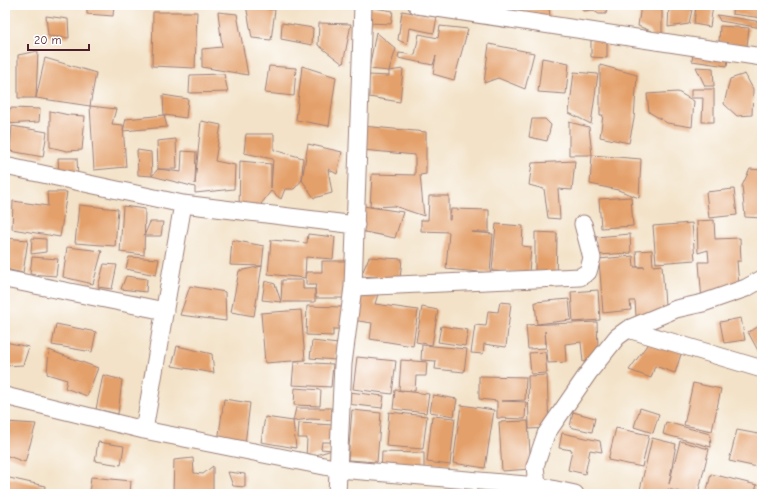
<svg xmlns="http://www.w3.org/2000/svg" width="767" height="499" font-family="'Comic Neue',sans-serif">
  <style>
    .building { fill: #e4a06b }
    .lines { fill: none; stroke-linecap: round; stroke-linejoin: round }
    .street-casing { stroke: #9e8079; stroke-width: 19 }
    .street { stroke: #fff; stroke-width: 17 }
  </style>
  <rect width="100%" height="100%" fill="#fff"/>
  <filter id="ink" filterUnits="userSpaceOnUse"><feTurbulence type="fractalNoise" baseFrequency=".025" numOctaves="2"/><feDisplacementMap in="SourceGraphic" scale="8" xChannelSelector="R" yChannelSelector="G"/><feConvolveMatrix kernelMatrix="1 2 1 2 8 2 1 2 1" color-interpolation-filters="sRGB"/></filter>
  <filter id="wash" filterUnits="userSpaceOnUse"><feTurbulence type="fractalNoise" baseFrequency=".012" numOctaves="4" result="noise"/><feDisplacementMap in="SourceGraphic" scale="16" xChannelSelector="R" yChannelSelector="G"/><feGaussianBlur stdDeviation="0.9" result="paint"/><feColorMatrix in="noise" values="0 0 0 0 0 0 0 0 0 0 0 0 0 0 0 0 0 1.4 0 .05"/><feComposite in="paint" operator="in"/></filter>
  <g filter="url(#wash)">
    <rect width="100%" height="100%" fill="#f3e2c7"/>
    <g id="blocks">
      <path class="building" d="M87,5H114L113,16L87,14Z
        M246,5L275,10L271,40L252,38Z
        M519,5H549L550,20L519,13Z
        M579,5H607L606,14H599L592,10L583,11Z
        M641,5H662V39H651V31L638,26Z
        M669,5H693L689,24L668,27Z
        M696,5H713L710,27L694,24Z
        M733,5H762V18L732,14Z
        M368,7L393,11L391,24L369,23Z
        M402,11L437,17L434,33L409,28L407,44L398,40Z
        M153,12H197L195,68L152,66Z
        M218,12L237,14L248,75L202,67V49L222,47Z
        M717,15L762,22V28L720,21Z
        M46,16L68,19L69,38L48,36Z
        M282,23L313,28L312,45L281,39Z
        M319,23L351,24L343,64L318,45Z
        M440,26L468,29L454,80L433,74L436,56L433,65L398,58L399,53L415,55L419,34L438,38Z
        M720,26L749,28L747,46L719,42Z
        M376,32L396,49L389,71L369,69Z
        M591,39L607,40V58L591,57Z
        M489,44L534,53L525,89L498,78L484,83Z
        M38,51L36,98L45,58L96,73L90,106L116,109L112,124L123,125L126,167L94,170L90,106L36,98H18V55Z
        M693,53L728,59L727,66L692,61Z
        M542,58L569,63L566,94L538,92Z
        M600,65L637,75L634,119L629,143L600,137L603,115H600Z
        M269,66L296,68L294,96L265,93Z
        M302,66L336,77L329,126L296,120Z
        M696,67L713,68L714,86H705Z
        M403,69L400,102L369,97L368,75L389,76V71Z
        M574,72L598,74L591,124L569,113Z
        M224,74L228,92L189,93L190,75Z
        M745,74L753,89L752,115L737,116L724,104L730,79Z
        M691,89H714V122H702L703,98H691Z
        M678,92L694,101L692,127L667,123L649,112L647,94Z
        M163,95L188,99L186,118L164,115Z
        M10,108L40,109L39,122L6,124Z
        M50,111L69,115L85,116L82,150L67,151L50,147Z
        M164,115L167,127L123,131L126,119Z
        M532,119H545L551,125L547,141L529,137Z
        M201,121L221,125L215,161L235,165L234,189L195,193V187L180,183L152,176L138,175L137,150L151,152L152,176L158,169L181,172L182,151L196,152L195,184Z
        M569,122L589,127L592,155H569Z
        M12,126L47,132L43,157L10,151Z
        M362,126L426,132V174L420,175L424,216L394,206L370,207L372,174L415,175V155L363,150Z
        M246,134H274V150L303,158L302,180L308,144L342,152L337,174L328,169L332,193L314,198L302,180L294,189H285L281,199L271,191L258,208L239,209L240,161L271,164V188L273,159L244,153Z
        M176,139L177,169H158L157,141Z
        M592,155L641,159L639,198L618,190L590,184Z
        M58,158H77L78,178L59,174Z
        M575,161L572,190L558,189L560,219L548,218L544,189L529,185L532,163Z
        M750,169L762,170V218L745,217L742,186Z
        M734,189L737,215L709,218L706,192Z
        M47,192H67L60,237L12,229L13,201L48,206Z
        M429,196H449V220H450L451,209L489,210V232H471L493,234L490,273L446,269L449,232L421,231V220H428Z
        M631,197L633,226L601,228L599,199Z
        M79,205L118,209L115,246L75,243Z
        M123,206L145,209L144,255L120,252Z
        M363,206L403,212L395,238L360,231Z
        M714,220L715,239L740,238L741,261H737L740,299L702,302L699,262H709L708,250L698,253L697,221Z
        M150,222H163L161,236H144Z
        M692,223L695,260L656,263L653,226Z
        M496,224L523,226L522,246L531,247L529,273L492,271Z
        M535,232L557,233L556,285H535Z
        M308,234L335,237L333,259L306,257L305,278L268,274L271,240L307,243Z
        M630,234L631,253L597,255L596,237Z
        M5,238L28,240L23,273L5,269Z
        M32,238L46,239V252L31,254Z
        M232,240L264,246L262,266L230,265Z
        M67,247L102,251L93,284L63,277Z
        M652,250L653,266L662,265L666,318L637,330L635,301H630L631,310L603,313L599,259L633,256L634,267H645H637L636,251Z
        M32,257L58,259L56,276L30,274Z
        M129,257L159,259L156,275L126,269Z
        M369,257L402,259L400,279L361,276Z
        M322,261H347L346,298H316L315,289L316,285H306V272H322Z
        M104,264L117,265L112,289L98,287Z
        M262,266L254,316L231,312L239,271Z
        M126,276L147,279L146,292L121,289Z
        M282,280H303V289H315V302H281L262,300L265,281L275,284L281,302Z
        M190,286L225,292L226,321L180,315Z
        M357,290L378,294L375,304L418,310L413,346L370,339L372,323L352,320Z
        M598,290L600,320L573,322L571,292Z
        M569,299L571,320L537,324L535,302Z
        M500,302L511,303L506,347L484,344L483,354L471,353L475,325L486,326L488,311L498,312Z
        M307,306L343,307L342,329H333V336L306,335Z
        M422,307L438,310L432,345L416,342Z
        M301,310L305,360L265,363L261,313Z
        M741,318L745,340L724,343L720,322Z
        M597,322L598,349L593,360L583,362L581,342L565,344L566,362L548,363L545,331L546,348L528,349L526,325Z
        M56,324L96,332L92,352L52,345Z
        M762,325V358L748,332Z
        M441,326L468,330L465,346L438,342Z
        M312,341L338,344L336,360L310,358Z
        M650,341L682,351L675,373L655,366L651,378L629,370Z
        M5,342L29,347L23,365L5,366Z
        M422,345L467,349L464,372L435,369L436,361L421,360Z
        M177,346L212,354L214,373L172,366Z
        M49,350L98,368L87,396L65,388L67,380L47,374Z
        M545,352L547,373L531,374L529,353Z
        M357,357L396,361L392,394L353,389Z
        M401,360L427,362L426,376H416L415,391L399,390Z
        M294,362L333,364L331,387L292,385Z
        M103,375L122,380L118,414L96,409Z
        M547,375L549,428L529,429L528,376Z
        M479,376L526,377L525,400L501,401L526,402L525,419L497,418V401L479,399Z
        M693,383L721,389L712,431L684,425Z
        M295,388L321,390L320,406L294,405Z
        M395,390L429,394L426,413L393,409Z
        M349,392L384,396L382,408L347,404Z
        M433,395L457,399L454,416L430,412Z
        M224,399L250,403L245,444L218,441Z
        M461,405L494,410L485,468L453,463Z
        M296,408H332V420L310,419L293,421Z
        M640,408L659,414L653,433L634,427Z
        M352,410L381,413L377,462L348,460Z
        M389,412L427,416L423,449L386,446Z
        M573,412L595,418L592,432L570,427Z
        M432,416L455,418L450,465L427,462Z
        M265,417L293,421L296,448L261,442Z
        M761,419L762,468L729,461L737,430L758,434Z
        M528,421L531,469L502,471L499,422Z
        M5,422L36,424L25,462L5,455Z
        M666,422L710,434L711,447L663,434Z
        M299,423L333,425L332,442H322L321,449L332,450L306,458L307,438H298Z
        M616,428L649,435L642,467L608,460Z
        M562,433L600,441L602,452L590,450L585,474L568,470L572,450L559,448Z
        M652,438L676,444L669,484L680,441L709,449L698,494H688L668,489L665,494H639Z
        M98,442L124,446L121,465L95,461Z
        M382,452L424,453V476L381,475Z
        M193,458L194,473L203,474L213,466V494H185L173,492L174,460Z
        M228,472L245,474V487L233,486Z
        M711,474L757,485L754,494H706Z
        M5,477L45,486L44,494H5Z
        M91,477L131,481L130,494H89Z
        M348,490L373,493V494H347Z"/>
    </g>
  </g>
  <g filter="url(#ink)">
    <use href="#blocks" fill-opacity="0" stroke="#9e8079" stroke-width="1"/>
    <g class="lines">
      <defs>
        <path id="street" d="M417,5L762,57
          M5,166L183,204L356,225
          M5,279L165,311
          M353,287L580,277L588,272L592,258L583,224
          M628,329L762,369
          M5,396L144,430L339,469L538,486L575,494
          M144,430L183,204
          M337,494L343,364L353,287L363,5
          M538,494L535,466L546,434L589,372L617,337L628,329L676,309L703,303L746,288L762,279"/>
      </defs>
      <use href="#street" class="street-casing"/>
      <use href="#street" class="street"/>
    </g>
  </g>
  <rect width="767" height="499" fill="none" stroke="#fff" stroke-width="20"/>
  <path d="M28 44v6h61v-6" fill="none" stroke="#4a1f2b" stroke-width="2"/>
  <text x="34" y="44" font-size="12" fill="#4a1f2b" stroke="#ffffff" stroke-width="3" paint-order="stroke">20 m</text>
</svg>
